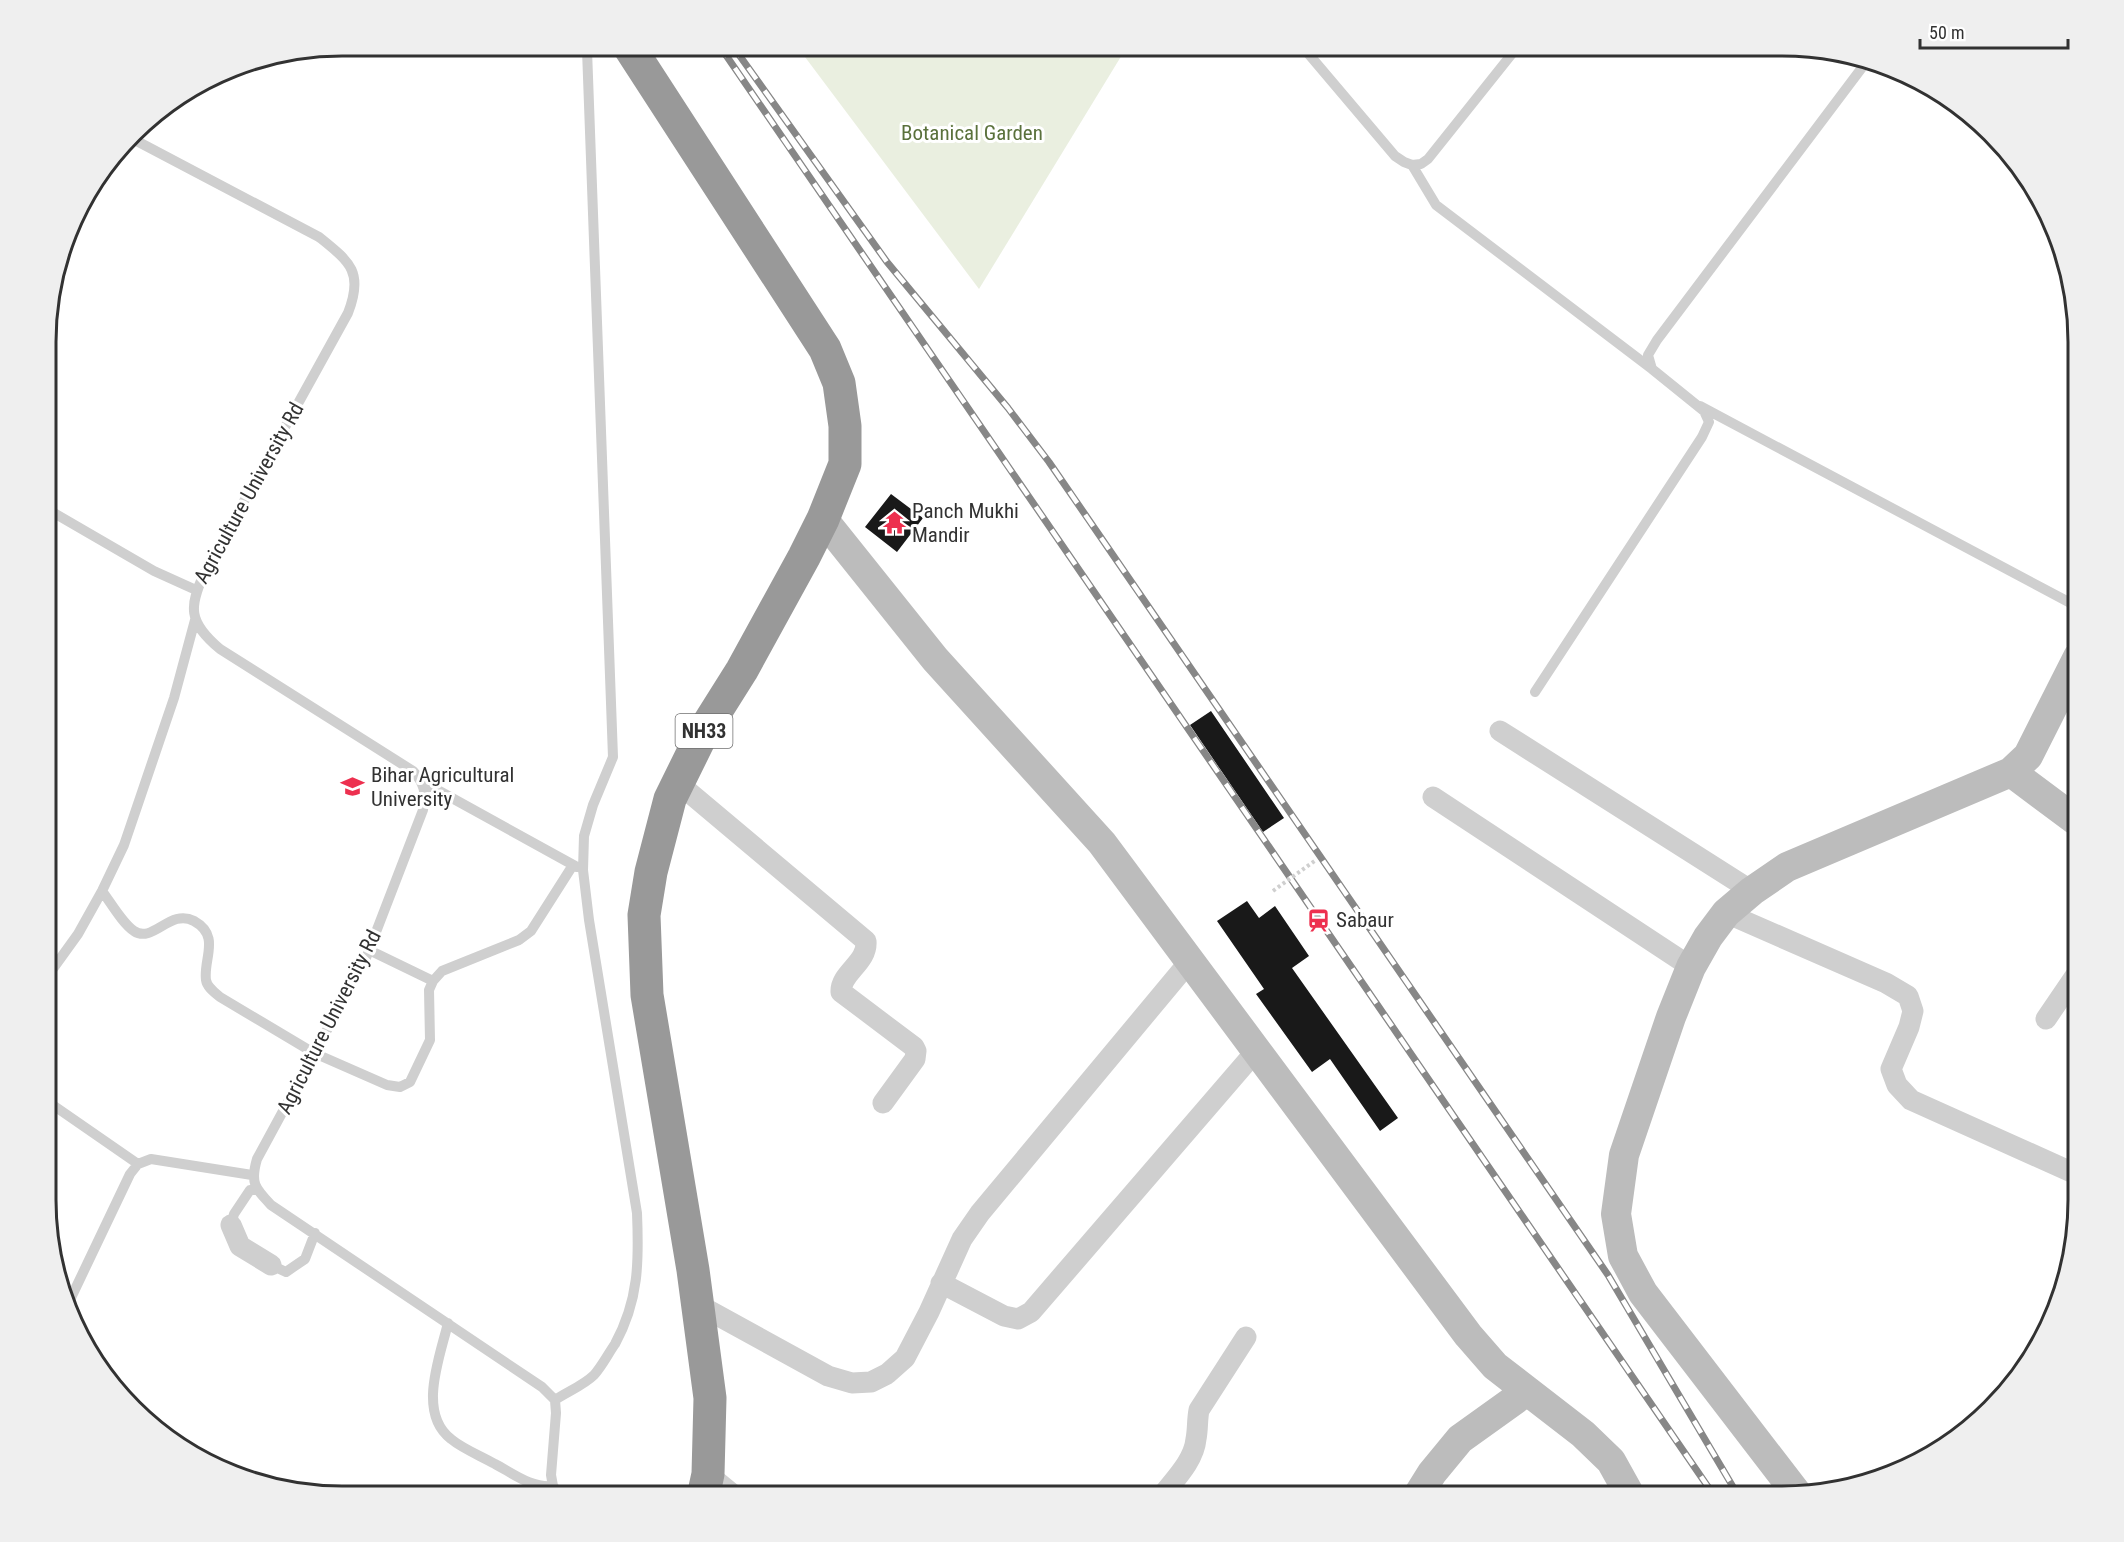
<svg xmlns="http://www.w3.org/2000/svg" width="2124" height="1542" font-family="'Roboto Condensed',sans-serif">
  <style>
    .green { fill: #eaefe0 }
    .building { fill: #191919 }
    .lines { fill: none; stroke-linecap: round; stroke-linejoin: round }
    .lane { stroke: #cfcfcf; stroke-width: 10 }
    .street { stroke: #cfcfcf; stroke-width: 21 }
    .secondary { stroke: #bcbcbc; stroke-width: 30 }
    .highway { stroke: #999; stroke-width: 33 }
    .rail-casing { stroke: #878787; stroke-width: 7 }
    .rail { stroke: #fff; stroke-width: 4.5; stroke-dasharray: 14; stroke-linecap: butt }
    .path-bridge { stroke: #cfcfcf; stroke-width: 4; stroke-dasharray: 3 3; stroke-linecap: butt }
    .labels { text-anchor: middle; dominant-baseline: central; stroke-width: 6; stroke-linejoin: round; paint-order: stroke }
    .shield { fill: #fff; stroke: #707070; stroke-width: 1.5 }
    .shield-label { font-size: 20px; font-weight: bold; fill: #323232 }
    .park-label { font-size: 21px; fill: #5a713c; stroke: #fff }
    .street-label { font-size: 21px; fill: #323232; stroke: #fff }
    .poi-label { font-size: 21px; fill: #323232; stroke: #fff; text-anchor: start }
    .rim { fill: none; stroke: #323232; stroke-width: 3 }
  </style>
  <rect width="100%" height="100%" fill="#fff"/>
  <path class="green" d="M796,45H1128L979,289Z"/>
  <path class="building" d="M891,494L923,518L897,552L865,527Z
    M1211,711L1284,818L1263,832L1190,725Z
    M1247,901L1259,918L1275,906L1309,956L1292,968L1398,1118L1380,1131L1330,1059L1312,1072L1256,994L1264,989L1217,921Z"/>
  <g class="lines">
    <path class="lane" d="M1301,45L1395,156L1404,162L1412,165L1421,164L1428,159L1519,45
      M131,138L319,237C350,262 364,272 348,313L206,570C188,607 188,622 220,649L413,771C425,784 426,793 423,810L366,958L257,1159C250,1183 255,1188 271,1205L542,1387L555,1400L556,1413L551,1475L553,1486L562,1496
      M1412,165L1436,205L1652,369
      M1700,406L2078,607
      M47,509L154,571L196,590
      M1535,692L1702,437L1709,422L1704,411L1652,369L1648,355L1657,340L1867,61
      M423,782L577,867
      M102,891C111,903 123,924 134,931C153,944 170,908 194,921C221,936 203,959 206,980C207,987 214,992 220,997L314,1053L387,1085L400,1087L410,1082L430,1040L429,990L433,981L442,971L519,940L531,931L573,865
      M369,950L433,981
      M47,977L78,934L102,891L124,845L174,698L195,620
      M47,1101L138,1164
      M231,1225L234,1214L250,1190H256
      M271,1265L286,1272L305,1259L315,1233
      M69,1302L130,1174L138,1164L151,1159L252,1175
      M448,1323C440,1357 417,1413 451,1439C463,1449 481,1456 495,1464C514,1474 531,1488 553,1486
      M555,1400C567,1392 584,1385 594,1375C602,1366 608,1354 615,1344C639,1300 639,1261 637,1213L589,920L583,870L584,836L593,805L613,757L587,50"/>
    <path class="street" d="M1500,731L1752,891
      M678,783L866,941C868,963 840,973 841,992L914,1047L916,1051L915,1059L883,1103
      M1433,797L1691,967
      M1726,913L1886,983L1908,996L1913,1011L1909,1027L1891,1069L1897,1085L1911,1100L2078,1175
      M2046,1019L2078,972
      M231,1225L240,1246L271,1265
      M941,1283L1004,1316L1018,1319L1031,1312L1256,1051
      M697,1304L828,1376L852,1383L871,1382L887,1374L905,1358L929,1312L962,1239L980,1213L1189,962
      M708,1474L736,1497
      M1161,1497C1174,1480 1194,1461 1196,1439C1198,1429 1197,1420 1199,1410L1246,1337"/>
    <path class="secondary" d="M823,519L935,659L1102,843L1468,1335L1495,1366L1583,1434L1611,1461L1631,1497
      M2011,772L2078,822
      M1798,1495L1643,1293L1623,1256L1616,1214L1624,1155L1671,1017L1691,967L1708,937L1726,913L1752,891L1787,867L2011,772L2028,756L2078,657
      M1417,1497L1432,1473L1460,1439L1527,1391"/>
    <path class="highway" d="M628,45L825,349L839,383L845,426V464L823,519L804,557L742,670L703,732L670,799L651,872L644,915L647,995L693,1270L710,1398L708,1474L703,1497"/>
    <defs>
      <path id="rail" d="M719,45L1715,1497
        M732,45L887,262L1008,408L1049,462L1608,1275L1739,1497"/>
    </defs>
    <use href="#rail" class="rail-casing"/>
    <use href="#rail" class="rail"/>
    <path class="path-bridge" d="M1273,891L1316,860"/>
  </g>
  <defs>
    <symbol id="temple-bare" viewBox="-9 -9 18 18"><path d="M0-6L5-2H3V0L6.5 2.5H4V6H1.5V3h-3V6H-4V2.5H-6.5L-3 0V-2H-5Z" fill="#ed304f" stroke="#fff" stroke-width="2.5" paint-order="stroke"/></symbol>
    <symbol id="university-bare" viewBox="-9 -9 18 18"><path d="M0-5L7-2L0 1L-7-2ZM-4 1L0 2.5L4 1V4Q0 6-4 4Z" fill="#ed304f" stroke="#fff" stroke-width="2.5" paint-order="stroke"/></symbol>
    <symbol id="station-bare" viewBox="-9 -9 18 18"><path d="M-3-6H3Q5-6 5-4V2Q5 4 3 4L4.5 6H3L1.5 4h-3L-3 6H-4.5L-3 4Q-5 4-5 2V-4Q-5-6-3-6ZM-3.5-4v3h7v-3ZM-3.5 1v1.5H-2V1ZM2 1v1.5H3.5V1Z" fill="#ed304f" stroke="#fff" stroke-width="2.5" paint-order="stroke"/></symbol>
  </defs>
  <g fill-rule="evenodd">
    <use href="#temple-bare" x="878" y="506" width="33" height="33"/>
    <use href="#university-bare" x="336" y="770" width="33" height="33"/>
    <use href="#station-bare" x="1302" y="904" width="33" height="33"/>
  </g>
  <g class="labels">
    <rect class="shield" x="675.5" y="714" width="57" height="34" rx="4.5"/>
    <g class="shield-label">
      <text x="704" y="731">NH33</text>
    </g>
    <g class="park-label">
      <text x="972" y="133">Botanical Garden</text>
    </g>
    <g class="street-label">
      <text transform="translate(249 493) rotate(-61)">Agriculture University Rd</text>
      <text transform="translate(329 1022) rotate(-63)">Agriculture University Rd</text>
    </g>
    <g class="poi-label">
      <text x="912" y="511">Panch Mukhi<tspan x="912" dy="24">Mandir</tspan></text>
      <text x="371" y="775">Bihar Agricultural<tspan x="371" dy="24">University</tspan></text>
      <text x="1336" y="920">Sabaur</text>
    </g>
  </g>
  <path d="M0 0H2124V1542H0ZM342 56H1782A286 286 0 0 1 2068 342V1200A286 286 0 0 1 1782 1486H342A286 286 0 0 1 56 1200V342A286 286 0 0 1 342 56Z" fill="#efefef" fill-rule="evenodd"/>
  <path class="rim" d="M342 56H1782A286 286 0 0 1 2068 342V1200A286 286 0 0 1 1782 1486H342A286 286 0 0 1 56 1200V342A286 286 0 0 1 342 56Z"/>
  <path d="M1920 39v9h148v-9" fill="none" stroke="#323232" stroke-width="3"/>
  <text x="1929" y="39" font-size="18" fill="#323232" stroke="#ffffff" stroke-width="4.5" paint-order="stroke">50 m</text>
</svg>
